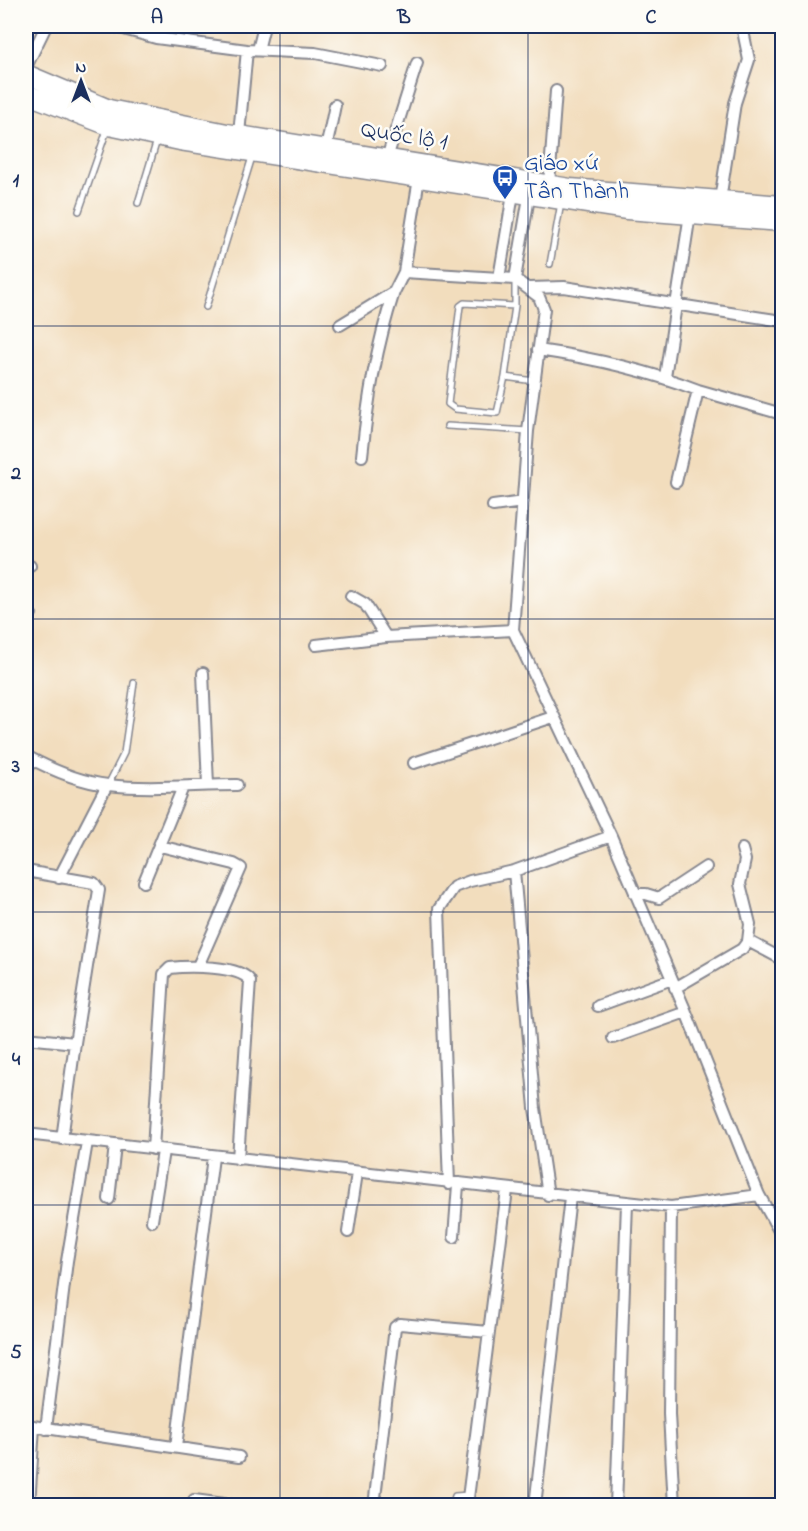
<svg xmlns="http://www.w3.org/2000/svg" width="808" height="1531" font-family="'Indie Flower',sans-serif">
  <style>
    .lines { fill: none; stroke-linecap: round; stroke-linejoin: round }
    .service-casing { stroke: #86868e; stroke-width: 8 }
    .minor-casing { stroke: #86868e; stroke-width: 14 }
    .trunk-casing { stroke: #86868e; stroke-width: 21 }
    .service { stroke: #fff; stroke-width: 5 }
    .minor { stroke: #fff; stroke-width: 10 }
    .trunk { stroke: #fff; stroke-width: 18 }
    .grid { fill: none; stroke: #1b2f5e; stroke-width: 1.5; stroke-opacity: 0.55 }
    .labels { text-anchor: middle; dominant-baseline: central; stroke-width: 5; stroke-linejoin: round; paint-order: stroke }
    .street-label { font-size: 24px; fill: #1b2f5e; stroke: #fdfcf7 }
    .transit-label { font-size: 24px; fill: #164399; stroke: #fdfcf7; text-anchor: start }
    .neatline { fill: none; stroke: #1b2f5e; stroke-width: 2 }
    .grid-label { font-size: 20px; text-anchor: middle; font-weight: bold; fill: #1b2f5e }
  </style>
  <rect width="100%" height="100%" fill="#fdfcf7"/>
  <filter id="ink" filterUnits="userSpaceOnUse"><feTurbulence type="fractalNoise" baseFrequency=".0167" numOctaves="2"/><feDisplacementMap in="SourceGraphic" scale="12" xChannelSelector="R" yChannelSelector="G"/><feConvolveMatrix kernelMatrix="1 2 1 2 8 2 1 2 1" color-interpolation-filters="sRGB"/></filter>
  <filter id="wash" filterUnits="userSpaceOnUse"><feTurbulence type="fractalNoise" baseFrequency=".008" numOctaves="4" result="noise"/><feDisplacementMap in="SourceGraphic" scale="24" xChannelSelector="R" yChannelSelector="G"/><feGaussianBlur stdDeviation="1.35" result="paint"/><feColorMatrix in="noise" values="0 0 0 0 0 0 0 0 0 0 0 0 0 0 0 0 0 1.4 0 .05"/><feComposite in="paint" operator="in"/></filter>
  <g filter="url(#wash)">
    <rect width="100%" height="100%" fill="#f2ddbd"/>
  </g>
  <g filter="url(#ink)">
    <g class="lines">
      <defs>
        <path id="service" d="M138,203L157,140
          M79,211L107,130
          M550,264L561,203
          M515,280V306L505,377L534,381
          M206,307L252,157
          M505,377L497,413L455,409L448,404L460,306L464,303L515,306
          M447,426L528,431
          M26,626L34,614
          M108,785L124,753L134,683
          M452,1506L455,1496L469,1495"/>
        <path id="minor" d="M113,26L156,38L247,50L315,53L382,66
          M258,50L264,26
          M26,67L46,26
          M239,134L247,50
          M326,149L335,105
          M387,158L417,63
          M549,184L556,91
          M720,200L735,103L749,60L742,26
          M404,272L515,279L529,197
          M499,278L513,194
          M515,279L539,297L544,309L528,431L513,630L611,836L686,1012L759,1195L782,1236
          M529,288L564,287L782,321
          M340,325L394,292L404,272L419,178
          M538,350C593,358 646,370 698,390L676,482
          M665,377L690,214
          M698,390L782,414
          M362,456C368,397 376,348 394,292
          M493,506L523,502
          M26,568L30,566
          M351,596L365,604L386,637L513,630
          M316,645L386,637
          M203,673L208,785
          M26,756C50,769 81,782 108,785C151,790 194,785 237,785
          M414,763L553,717
          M26,773L32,759
          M160,846L234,864L241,868L198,966
          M26,871L94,883L99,890L75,1043L26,1038
          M514,871L535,1108L548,1195
          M59,878L107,785
          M144,882L183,787
          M635,894H646L659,898L706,867
          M748,941L782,959
          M675,988L742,949L748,941L750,924L740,884L745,860L742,849
          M598,1006L672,979
          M613,1038L686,1012
          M26,1134L671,1207L759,1195
          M62,1139L75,1043
          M153,1149L164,974L170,968C187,966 241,965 250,981L238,1159
          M449,1184L439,909L454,887L470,881L514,871L611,836
          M109,1199L115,1145
          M671,1207L669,1414L674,1506
          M152,1221L163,1151
          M348,1232L357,1173
          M454,1237L458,1185
          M26,1425L239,1457
          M46,1429L67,1261L87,1142
          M176,1447L213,1157
          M29,1506L34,1426
          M193,1506L194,1500L240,1506
          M374,1506L395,1327L400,1324L489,1332
          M467,1506L507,1190
          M535,1506L570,1197
          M616,1506L627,1203"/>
        <path id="trunk" d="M26,74L109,109L227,133L570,188L782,205
          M26,94L109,126L180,141L627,210L782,222"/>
      </defs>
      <use href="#service" class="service-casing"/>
      <use href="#minor" class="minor-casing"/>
      <use href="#trunk" class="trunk-casing"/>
      <use href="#service" class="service"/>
      <use href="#minor" class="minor"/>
      <use href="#trunk" class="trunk"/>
    </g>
  </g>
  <path class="grid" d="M280,26V1506M528,26V1506M26,326H782M26,619H782M26,912H782M26,1205H782"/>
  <defs>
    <symbol id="bus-pin" viewBox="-11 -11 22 30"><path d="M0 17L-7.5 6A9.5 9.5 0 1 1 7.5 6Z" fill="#1a4fb4" stroke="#fdfcf7"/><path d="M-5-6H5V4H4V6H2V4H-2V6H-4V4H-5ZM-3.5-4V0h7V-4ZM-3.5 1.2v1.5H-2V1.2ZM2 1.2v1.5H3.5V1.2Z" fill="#fff"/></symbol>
  </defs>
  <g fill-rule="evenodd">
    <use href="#bus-pin" x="490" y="163" width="30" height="40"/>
  </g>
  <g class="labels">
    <g class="street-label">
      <text transform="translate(404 137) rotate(9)">Quốc lộ 1</text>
    </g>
    <g class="transit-label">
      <text x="524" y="164">Giáo xứ<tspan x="524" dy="28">Tân Thành</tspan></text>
    </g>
  </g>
  <rect width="808" height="1531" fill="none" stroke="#fdfcf7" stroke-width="66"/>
  <g transform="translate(81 81)" stroke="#fdfcf7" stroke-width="4.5" paint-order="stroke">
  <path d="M0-4.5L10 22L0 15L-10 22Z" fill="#1b2f5e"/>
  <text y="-9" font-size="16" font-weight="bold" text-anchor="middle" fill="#1b2f5e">N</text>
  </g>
  <rect x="33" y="33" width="742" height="1465" class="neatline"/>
  <g class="grid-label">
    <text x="157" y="23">A</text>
    <text x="404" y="23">B</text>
    <text x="651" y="23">C</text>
    <text x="16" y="186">1</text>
    <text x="16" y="479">2</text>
    <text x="16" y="772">3</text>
    <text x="16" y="1065">4</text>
    <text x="16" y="1358">5</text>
  </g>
</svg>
